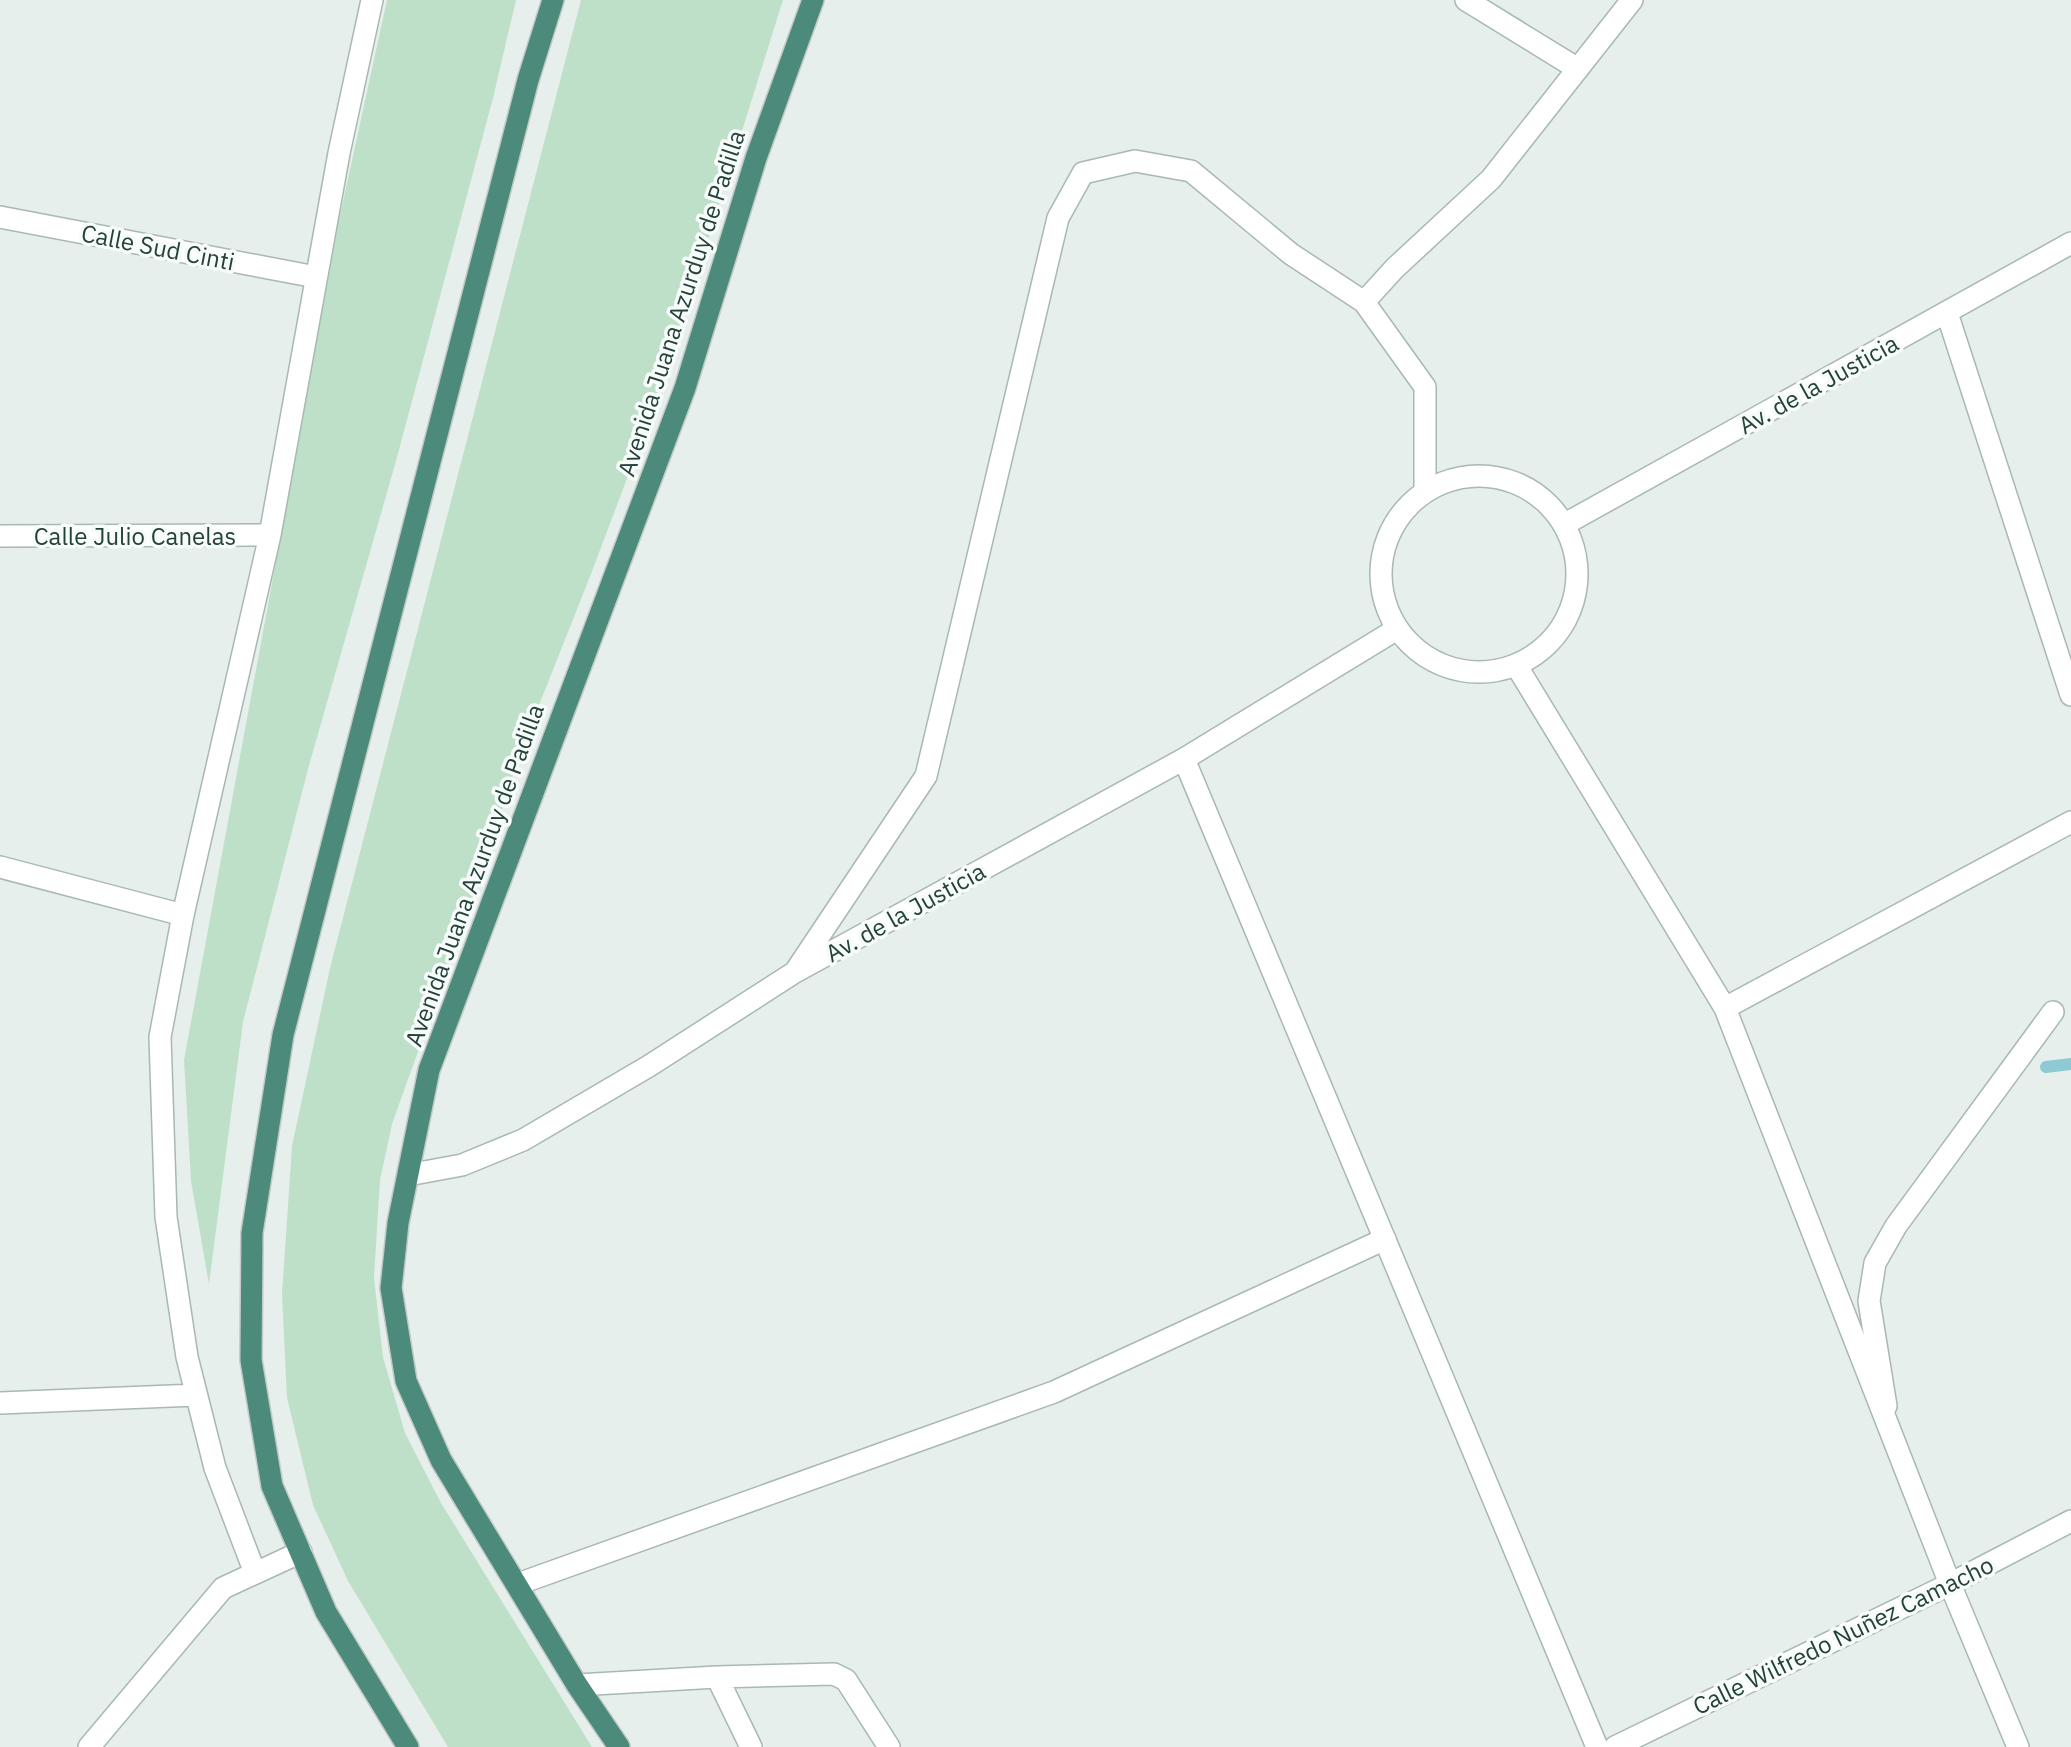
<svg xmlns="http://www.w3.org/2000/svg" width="2071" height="1747" font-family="'IBM Plex Sans',sans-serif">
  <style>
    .green { fill: #bfe0c8 }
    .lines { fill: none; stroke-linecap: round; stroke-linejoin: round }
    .stream { stroke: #8ec9d4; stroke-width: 12 }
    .service-casing { stroke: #a8b8b2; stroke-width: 24 }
    .minor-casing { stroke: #a8b8b2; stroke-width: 24 }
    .trunk-casing { stroke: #c2cac8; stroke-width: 24 }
    .service { stroke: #fff; stroke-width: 21 }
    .minor { stroke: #fff; stroke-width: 21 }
    .trunk { stroke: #4c8a7c; stroke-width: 21 }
    .labels { text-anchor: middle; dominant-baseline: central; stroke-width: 7; stroke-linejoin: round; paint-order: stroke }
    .street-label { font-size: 24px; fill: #24423a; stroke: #f7fbf9 }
  </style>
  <rect width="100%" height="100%" fill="#e6efeb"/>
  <path class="green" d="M387,0H516L493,98L396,461L308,769L243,1022L209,1284L191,1181L184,1060L339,220Z
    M581,0H783L664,380L591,574L522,748L467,915L392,1124L380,1180L374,1278L383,1357L405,1433L441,1503L592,1747H448L348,1581L313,1505L287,1398L282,1294L292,1146L330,968Z"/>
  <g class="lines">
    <path class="stream" d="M2046,1067L2071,1064"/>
    <defs>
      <path id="service" d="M1886,1406L1869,1301L1875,1263L1896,1226L2053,1012
        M717,1677L834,1674L846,1680L889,1747
        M577,1685L717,1677L751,1747"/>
      <path id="minor" d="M1466,0L1578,69
        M0,217L316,277
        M1947,313L2071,695
        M1381 574a98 98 0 1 1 196 0a98 98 0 1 1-196 0Z
        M1425,491V387L1364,302L1395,268L1491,179L1632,0
        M1565,524L2071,243
        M0,536L270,535
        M1516,665L1725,1008L1950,1584L2018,1747
        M1184,759L1597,1747
        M0,867L183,915
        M795,972L926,776L1058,218L1083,173L1135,161L1191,171L1291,254L1364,302
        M1725,1008L2071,822
        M408,1175L462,1165L523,1140L649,1066L795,972L1184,759L1397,629
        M0,1403L196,1395
        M255,1573L215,1468L187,1357L166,1217L160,1037L183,915L270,535L339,153L372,0
        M518,1584L1054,1392L1385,1239
        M89,1747L223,1588L301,1552
        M1615,1747L1950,1584L2071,1521"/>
      <path id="trunk" d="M408,1747L326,1612L272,1486L251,1360L252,1233L283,1035L528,80L553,0
        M619,1747L577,1685L441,1460L406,1381L391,1288L398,1223L429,1070L685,388L756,158L813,0"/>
    </defs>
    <use href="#service" class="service-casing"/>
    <use href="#minor" class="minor-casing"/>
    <use href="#trunk" class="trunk-casing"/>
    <use href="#service" class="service"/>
    <use href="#minor" class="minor"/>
    <use href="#trunk" class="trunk"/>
  </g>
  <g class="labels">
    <g class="street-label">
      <text transform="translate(158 247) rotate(11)">Calle Sud Cinti</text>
      <text transform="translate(681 303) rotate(-72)">Avenida Juana Azurduy de Padilla</text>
      <text transform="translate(1818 384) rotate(-29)">Av. de la Justicia</text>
      <text x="135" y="536">Calle Julio Canelas</text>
      <text transform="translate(474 875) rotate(-70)">Avenida Juana Azurduy de Padilla</text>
      <text transform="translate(905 912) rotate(-29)">Av. de la Justicia</text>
      <text transform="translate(1843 1635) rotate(-26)">Calle Wilfredo Nuñez Camacho</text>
    </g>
  </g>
</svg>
